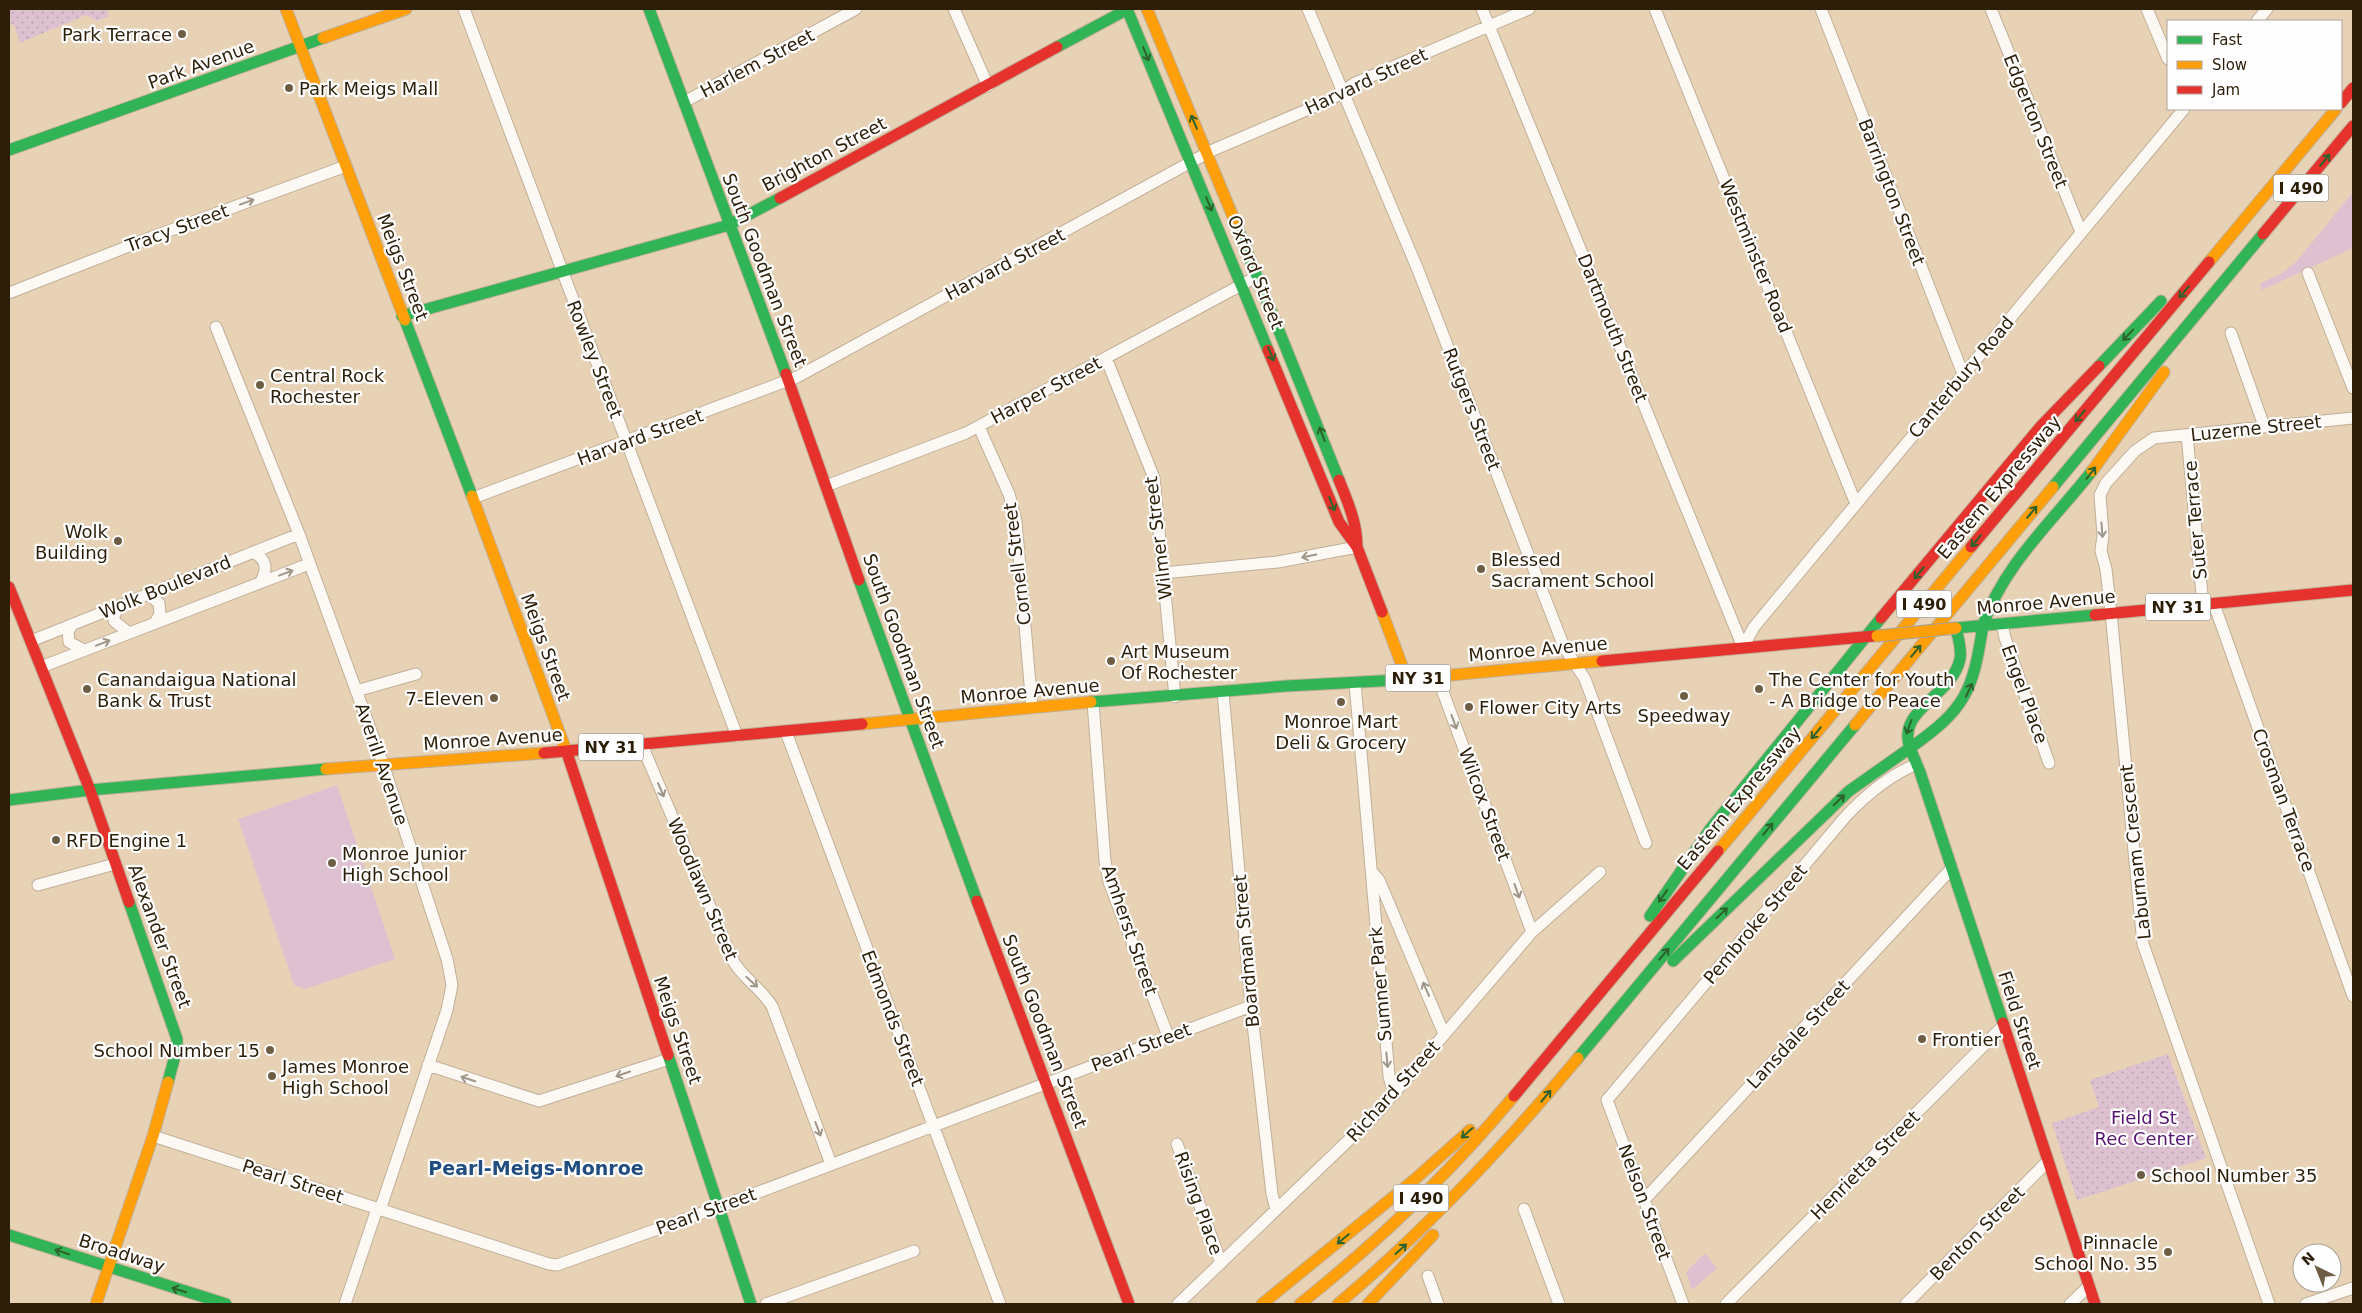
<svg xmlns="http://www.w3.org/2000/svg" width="2362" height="1313" font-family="'DejaVu Sans',sans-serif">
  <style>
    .green { fill: #dec1d0 }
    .park { fill: url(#park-dots) }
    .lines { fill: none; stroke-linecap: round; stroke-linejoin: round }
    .street-casing { stroke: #c1af98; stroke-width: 13 }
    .fast-casing { stroke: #c1af98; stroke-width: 13 }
    .slow-casing { stroke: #c1af98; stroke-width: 13 }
    .jam-casing { stroke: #c1af98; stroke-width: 13 }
    .street { stroke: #fcf8f4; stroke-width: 11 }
    .fast { stroke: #30b455; stroke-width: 11 }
    .slow { stroke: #ff9f0a; stroke-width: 11 }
    .jam { stroke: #e5322d; stroke-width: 11 }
    .slow-bridge-casing { stroke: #a4a09b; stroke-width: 13; stroke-linecap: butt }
    .slow-bridge { stroke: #ff9f0a; stroke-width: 11 }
    .oneway { stroke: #2e622b }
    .oneway2 { stroke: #9f968a }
    .poi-dot { fill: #6e5d45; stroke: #fefefe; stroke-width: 2 }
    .labels { text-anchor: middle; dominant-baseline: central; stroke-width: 4.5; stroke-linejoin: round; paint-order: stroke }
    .shield { fill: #fefefe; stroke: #6c6152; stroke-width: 1 }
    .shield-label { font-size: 16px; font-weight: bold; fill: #2d1e08 }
    .poi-label { font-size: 18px; fill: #2d1e08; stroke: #fefefe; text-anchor: start }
    .street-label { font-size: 18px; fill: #2d1e08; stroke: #fefefe }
    .park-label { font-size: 18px; fill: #581471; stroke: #fefefe }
    .neighbourhood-label { font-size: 19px; font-weight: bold; fill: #214d81; stroke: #fefefe }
  </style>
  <defs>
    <pattern id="park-dots" width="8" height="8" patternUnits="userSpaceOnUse" patternTransform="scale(1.25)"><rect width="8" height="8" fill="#dec1d0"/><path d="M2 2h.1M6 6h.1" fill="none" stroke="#bfa5b1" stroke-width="1.8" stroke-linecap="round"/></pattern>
  </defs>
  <rect width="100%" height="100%" fill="#e8d2b5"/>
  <path class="green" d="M2353,192V248L2262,290L2260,284L2282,273L2297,261Z
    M337,785L395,959L305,989L294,985L238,819Z
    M1705,1253L1717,1268L1692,1290L1686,1272Z"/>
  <path class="park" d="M9,9H106L109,16L97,21L86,15L20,43L14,24L9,26Z
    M2168,1054L2206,1158L2077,1200L2052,1123L2099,1107L2090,1080Z"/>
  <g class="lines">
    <defs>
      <path id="street" d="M464,9L737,736
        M954,9L988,86
        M1308,9L1418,270L1564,647L1585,679L1646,843
        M1482,9L1743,647
        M1655,9L1856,504
        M1821,9L1963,374
        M1991,9L2081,232
        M2147,9L2168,59
        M2257,21L2267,9
        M684,102L856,9
        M2308,273L2353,388
        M9,293L152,237L346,166
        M216,327L299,534L383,764L447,959L452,985L447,1010L380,1210
        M2231,333L2264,426
        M1106,358L1154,478L1175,697
        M979,427L1009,494L1016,521L1032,707
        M2187,435L2203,605
        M826,486L966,433L1258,276
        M473,498L797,377L1213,150L1330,100L1355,83L1529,9
        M253,552C267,559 268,570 260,583
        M1163,573L1278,562L1357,547
        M148,594L159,603L160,614L155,623
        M2214,604L2353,996
        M119,606L114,616V621L129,633
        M73,624L68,631L69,642L84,650
        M2002,624L2005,638L2049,763
        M31,641L299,534
        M1743,647L1754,627L2184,109
        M41,667L309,564
        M1437,676L1532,932
        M1355,683L1389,1076L1394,1095
        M356,691L416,674
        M1223,692L1251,1006L1272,1194L1276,1209
        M1093,702L1105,861L1109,882L1168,1036
        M786,732L1000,1304
        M642,745L732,959C742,978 761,988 772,1006L831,1164
        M1372,872L1379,880L1444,1034
        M38,885L115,864
        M428,1065L539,1101L669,1059
        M153,1136L549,1264L557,1265L719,1207L1251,1006
        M1177,1144L1221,1263
        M1645,1199L1952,868
        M1524,1209L1559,1304
        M1428,1276L1438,1304
        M345,1304L377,1209
        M766,1304L914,1251
        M1178,1304L1378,1112L1532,932L1600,872
        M1683,1304L1607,1100L1846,816C1866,795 1890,775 1917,764
        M1726,1304L2003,1026
        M1906,1304L2048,1161
        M2070,1304L2089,1286
        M2269,1304L2143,944L2111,613L2106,569L2101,551L2103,535L2100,495L2106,483L2135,451L2154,438L2353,418
        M2306,1304L2353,1288"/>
      <path id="fast" d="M649,9L786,374
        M1127,9L1268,350
        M1057,47L1128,9
        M9,150L323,38
        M1236,224L1339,480
        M402,316L729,225L780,198
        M405,320L472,496
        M2099,366L2161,301
        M2053,487L2263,234
        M859,580L977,901
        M1983,625C1973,691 1966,709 1910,748C1896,709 1952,697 1960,659C1962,649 1958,638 1956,628L2095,615
        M1983,625C2004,564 2053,521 2092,471
        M1091,702L1286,686L1398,680
        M1910,748L1920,772L2003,1023
        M9,800L90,790L326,769
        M129,902L177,1039V1048L168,1082
        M1650,916L1711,828L1881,618
        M1673,961L1849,791L1910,748
        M668,1055L751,1304
        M1578,1058L1855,725
        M9,1235L226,1304"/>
      <path id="slow" d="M286,9L405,320
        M1147,9L1236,224
        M323,38L406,9
        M2209,262L2336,109
        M2092,471L2164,372
        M472,496L567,753
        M1382,612L1407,679
        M1398,680L1602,661
        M862,724L1091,702
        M1855,725L2053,487
        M326,769L544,753
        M1718,851L1971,547
        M96,1304L153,1136L168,1082
        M1262,1304L1414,1180L1470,1130
        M1300,1304C1378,1242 1450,1173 1514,1096
        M1338,1304C1426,1230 1504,1147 1578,1058
        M1368,1304L1433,1235"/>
      <path id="jam" d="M2341,103L2353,88
        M780,198L1057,47
        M2263,234L2353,126
        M1268,350L1339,522L1357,547L1382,612
        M786,374L859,580
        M1339,480C1348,503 1357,522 1357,547
        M1971,547L2209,262
        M9,587L90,790L129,902
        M2095,615L2353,590
        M1881,618L2041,426L2099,366
        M1602,661L1874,636
        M544,753L862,724
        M567,753L668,1055
        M977,901L1129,1304
        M2003,1023L2095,1304
        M1514,1096L1718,851"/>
    </defs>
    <use href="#street" class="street-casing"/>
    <use href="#fast" class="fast-casing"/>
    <use href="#slow" class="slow-casing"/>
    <use href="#jam" class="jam-casing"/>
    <use href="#street" class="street"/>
    <use href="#fast" class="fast"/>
    <use href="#slow" class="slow"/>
    <use href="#jam" class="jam"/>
    <defs>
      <path id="slow-bridge" d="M1877,636L1956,628"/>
    </defs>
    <use href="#slow-bridge" class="slow-bridge-casing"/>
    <use href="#slow-bridge" class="slow-bridge"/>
  </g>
  <defs><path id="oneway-shaft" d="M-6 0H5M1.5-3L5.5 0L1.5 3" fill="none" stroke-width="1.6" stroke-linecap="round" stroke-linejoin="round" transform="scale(1.25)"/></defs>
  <g class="oneway">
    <use href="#oneway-shaft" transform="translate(1146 54) rotate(67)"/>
    <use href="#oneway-shaft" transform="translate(1194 122) rotate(-113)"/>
    <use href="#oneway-shaft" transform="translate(2325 160) rotate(-50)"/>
    <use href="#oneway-shaft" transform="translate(1209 204) rotate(68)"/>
    <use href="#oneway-shaft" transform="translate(2184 292) rotate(130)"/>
    <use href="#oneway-shaft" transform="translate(2128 335) rotate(134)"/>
    <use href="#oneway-shaft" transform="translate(1271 354) rotate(68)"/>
    <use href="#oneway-shaft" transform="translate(2080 416) rotate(130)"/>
    <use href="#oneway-shaft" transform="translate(1322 434) rotate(-111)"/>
    <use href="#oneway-shaft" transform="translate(2091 473) rotate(-52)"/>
    <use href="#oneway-shaft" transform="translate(1332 504) rotate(68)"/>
    <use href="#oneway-shaft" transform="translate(2032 512) rotate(-50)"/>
    <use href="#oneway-shaft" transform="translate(1976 541) rotate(130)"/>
    <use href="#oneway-shaft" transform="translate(1919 573) rotate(130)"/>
    <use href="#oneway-shaft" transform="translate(1916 651) rotate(-50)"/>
    <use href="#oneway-shaft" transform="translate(1969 690) rotate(-65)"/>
    <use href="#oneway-shaft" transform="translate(1909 727) rotate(109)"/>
    <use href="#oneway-shaft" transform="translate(1816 733) rotate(130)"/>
    <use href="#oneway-shaft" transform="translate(1839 800) rotate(-44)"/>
    <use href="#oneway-shaft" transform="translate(1768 829) rotate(-50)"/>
    <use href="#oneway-shaft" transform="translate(1663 896) rotate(125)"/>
    <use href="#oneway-shaft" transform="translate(1722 913) rotate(-44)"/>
    <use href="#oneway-shaft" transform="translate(1664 954) rotate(-50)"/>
    <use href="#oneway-shaft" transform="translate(1546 1096) rotate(-50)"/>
    <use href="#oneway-shaft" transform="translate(1467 1133) rotate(139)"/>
    <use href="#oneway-shaft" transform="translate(1343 1239) rotate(140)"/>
    <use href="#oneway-shaft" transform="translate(1401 1249) rotate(-42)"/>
    <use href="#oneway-shaft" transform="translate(62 1252) rotate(-162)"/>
    <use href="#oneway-shaft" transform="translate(179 1290) rotate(-163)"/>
  </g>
  <g class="oneway2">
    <use href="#oneway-shaft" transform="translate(247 202) rotate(-20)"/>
    <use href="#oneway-shaft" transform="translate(2102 530) rotate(86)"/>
    <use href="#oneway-shaft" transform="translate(1309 556) rotate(169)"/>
    <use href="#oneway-shaft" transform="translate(286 573) rotate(-21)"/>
    <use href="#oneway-shaft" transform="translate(103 643) rotate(-21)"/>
    <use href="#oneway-shaft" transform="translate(1454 722) rotate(70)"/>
    <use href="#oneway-shaft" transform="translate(661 790) rotate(67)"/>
    <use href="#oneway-shaft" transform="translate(1517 891) rotate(70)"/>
    <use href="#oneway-shaft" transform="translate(752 982) rotate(42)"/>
    <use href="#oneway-shaft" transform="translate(1426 989) rotate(-114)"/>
    <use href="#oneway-shaft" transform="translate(1387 1060) rotate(85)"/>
    <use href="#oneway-shaft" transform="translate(623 1074) rotate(161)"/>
    <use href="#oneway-shaft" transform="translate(468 1079) rotate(-162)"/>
    <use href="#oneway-shaft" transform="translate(818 1129) rotate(69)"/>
  </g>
  <g class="poi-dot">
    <circle cx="182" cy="34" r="5"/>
    <circle cx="289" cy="88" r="5"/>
    <circle cx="260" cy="385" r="5"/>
    <circle cx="118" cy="541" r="5"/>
    <circle cx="1481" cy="569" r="5"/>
    <circle cx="1111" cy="661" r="5"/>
    <circle cx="87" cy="689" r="5"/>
    <circle cx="1759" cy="689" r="5"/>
    <circle cx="1684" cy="696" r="5"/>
    <circle cx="494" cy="698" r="5"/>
    <circle cx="1341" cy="702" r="5"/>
    <circle cx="1469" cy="707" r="5"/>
    <circle cx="56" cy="840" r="5"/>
    <circle cx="332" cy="863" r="5"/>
    <circle cx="1922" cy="1039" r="5"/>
    <circle cx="270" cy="1050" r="5"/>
    <circle cx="272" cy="1076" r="5"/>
    <circle cx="2141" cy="1175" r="5"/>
    <circle cx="2168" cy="1252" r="5"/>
  </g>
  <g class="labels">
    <g class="shield">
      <rect x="2273.5" y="174.5" width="55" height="27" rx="4"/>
      <rect x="1896.5" y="590.5" width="55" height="27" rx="4"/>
      <rect x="2145.5" y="593.5" width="65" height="27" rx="4"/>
      <rect x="1385.5" y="664.5" width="65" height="27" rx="4"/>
      <rect x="578.5" y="733.5" width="65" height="27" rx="4"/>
      <rect x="1393.5" y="1184.5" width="55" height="27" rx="4"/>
    </g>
    <g class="shield-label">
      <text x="2301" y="188">I 490</text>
      <text x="1924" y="604">I 490</text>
      <text x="2178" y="607">NY 31</text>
      <text x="1418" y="678">NY 31</text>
      <text x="611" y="747">NY 31</text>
      <text x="1421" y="1198">I 490</text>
    </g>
    <g class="poi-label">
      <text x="172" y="34" text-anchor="end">Park Terrace</text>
      <text x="299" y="88">Park Meigs Mall</text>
      <text x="270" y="375">Central Rock<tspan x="270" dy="21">Rochester</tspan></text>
      <text x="108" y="531" text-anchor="end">Wolk<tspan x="108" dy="21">Building</tspan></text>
      <text x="1491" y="559">Blessed<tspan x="1491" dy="21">Sacrament School</tspan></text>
      <text x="1121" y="651">Art Museum<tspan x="1121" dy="21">Of Rochester</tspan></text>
      <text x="97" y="679">Canandaigua National<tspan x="97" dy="21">Bank &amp; Trust</tspan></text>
      <text x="1769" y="679">The Center for Youth<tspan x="1769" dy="21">- A Bridge to Peace</tspan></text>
      <text x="484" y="698" text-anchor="end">7-Eleven</text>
      <text x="1479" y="707">Flower City Arts</text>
      <text x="1684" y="715" text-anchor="middle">Speedway</text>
      <text x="1341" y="721" text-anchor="middle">Monroe Mart<tspan x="1341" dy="21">Deli &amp; Grocery</tspan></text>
      <text x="66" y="840">RFD Engine 1</text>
      <text x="342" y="853">Monroe Junior<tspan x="342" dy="21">High School</tspan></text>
      <text x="1932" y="1039">Frontier</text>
      <text x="260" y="1050" text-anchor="end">School Number 15</text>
      <text x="282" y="1066">James Monroe<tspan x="282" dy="21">High School</tspan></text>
      <text x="2151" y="1175">School Number 35</text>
      <text x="2158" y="1242" text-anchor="end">Pinnacle<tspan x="2158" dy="21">School No. 35</tspan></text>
    </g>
    <g class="street-label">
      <text transform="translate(757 63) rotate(-28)">Harlem Street</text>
      <text transform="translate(201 64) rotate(-20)">Park Avenue</text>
      <text transform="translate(1366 81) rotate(-25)">Harvard Street</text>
      <text transform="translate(2036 121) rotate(68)">Edgerton Street</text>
      <text transform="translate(824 154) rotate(-28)">Brighton Street</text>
      <text transform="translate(1892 192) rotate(69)">Barrington Street</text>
      <text transform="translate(177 228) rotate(-20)">Tracy Street</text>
      <text transform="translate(1756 256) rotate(68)">Westminster Road</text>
      <text transform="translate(1005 264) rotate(-28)">Harvard Street</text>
      <text transform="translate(403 267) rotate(69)">Meigs Street</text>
      <text transform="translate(765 270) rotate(69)">South Goodman Street</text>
      <text transform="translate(1256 272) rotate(68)">Oxford Street</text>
      <text transform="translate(1613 328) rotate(68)">Dartmouth Street</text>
      <text transform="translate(595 359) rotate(69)">Rowley Street</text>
      <text transform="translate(1961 377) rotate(-50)">Canterbury Road</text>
      <text transform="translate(1046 390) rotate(-28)">Harper Street</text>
      <text transform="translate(1472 409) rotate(69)">Rutgers Street</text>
      <text transform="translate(2256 428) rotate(-6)">Luzerne Street</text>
      <text transform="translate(640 437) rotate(-20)">Harvard Street</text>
      <text transform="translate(1999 487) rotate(-50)">Eastern Expressway</text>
      <text transform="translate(2195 520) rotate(-95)">Suter Terrace</text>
      <text transform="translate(1158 538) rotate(-97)">Wilmer Street</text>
      <text transform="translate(1017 564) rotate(-97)">Cornell Street</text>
      <text transform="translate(165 587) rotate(-22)">Wolk Boulevard</text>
      <text transform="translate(2046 602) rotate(-5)">Monroe Avenue</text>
      <text transform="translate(546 647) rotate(70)">Meigs Street</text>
      <text transform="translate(1538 649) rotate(-5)">Monroe Avenue</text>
      <text transform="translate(904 651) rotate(70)">South Goodman Street</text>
      <text transform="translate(1030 691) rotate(-5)">Monroe Avenue</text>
      <text transform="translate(2025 694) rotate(70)">Engel Place</text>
      <text transform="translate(493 739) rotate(-4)">Monroe Avenue</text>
      <text transform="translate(382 764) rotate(71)">Averill Avenue</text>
      <text transform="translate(1739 798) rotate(-50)">Eastern Expressway</text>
      <text transform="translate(2284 800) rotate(70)">Crosman Terrace</text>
      <text transform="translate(1485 804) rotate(70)">Wilcox Street</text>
      <text transform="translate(2135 852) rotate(-96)">Laburnam Crescent</text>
      <text transform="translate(703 889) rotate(67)">Woodlawn Street</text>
      <text transform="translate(1755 924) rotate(-50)">Pembroke Street</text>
      <text transform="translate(1130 930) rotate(71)">Amherst Street</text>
      <text transform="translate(160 936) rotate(70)">Alexander Street</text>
      <text transform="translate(1246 951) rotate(-95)">Boardman Street</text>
      <text transform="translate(1380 984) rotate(-95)">Sumner Park</text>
      <text transform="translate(893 1018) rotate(69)">Edmonds Street</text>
      <text transform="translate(2020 1020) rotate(72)">Field Street</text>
      <text transform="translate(678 1030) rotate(71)">Meigs Street</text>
      <text transform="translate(1045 1031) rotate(69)">South Goodman Street</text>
      <text transform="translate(1798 1034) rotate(-47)">Lansdale Street</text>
      <text transform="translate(1141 1047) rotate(-21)">Pearl Street</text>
      <text transform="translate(1393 1091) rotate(-48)">Richard Street</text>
      <text transform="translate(1865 1165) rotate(-45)">Henrietta Street</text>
      <text transform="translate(293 1181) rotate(18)">Pearl Street</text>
      <text transform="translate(1645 1202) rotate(70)">Nelson Street</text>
      <text transform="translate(1199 1203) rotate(70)">Rising Place</text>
      <text transform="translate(706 1211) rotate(-20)">Pearl Street</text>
      <text transform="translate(1977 1233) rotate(-45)">Benton Street</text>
      <text transform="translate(122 1253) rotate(18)">Broadway</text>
    </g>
    <g class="park-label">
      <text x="2144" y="1117">Field St<tspan x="2144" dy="21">Rec Center</tspan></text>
    </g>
    <g class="neighbourhood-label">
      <text x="536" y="1168">Pearl-Meigs-Monroe</text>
    </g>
  </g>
  <rect width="2362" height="1313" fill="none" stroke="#2d1e08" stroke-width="20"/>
  <rect x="2167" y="20" width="175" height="90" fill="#fefefe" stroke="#aaa49c"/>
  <rect x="2177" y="36" width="25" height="8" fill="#30b455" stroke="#aaa49c"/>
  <text x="2212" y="45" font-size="15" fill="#2d1e08">Fast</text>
  <rect x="2177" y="61" width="25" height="8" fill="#ff9f0a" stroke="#aaa49c"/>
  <text x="2212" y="70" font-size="15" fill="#2d1e08">Slow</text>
  <rect x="2177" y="86" width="25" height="8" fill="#e5322d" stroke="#aaa49c"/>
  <text x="2212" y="95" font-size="15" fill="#2d1e08">Jam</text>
  <g transform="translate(2317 1268) rotate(317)"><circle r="24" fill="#fefefe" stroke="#aaa49c"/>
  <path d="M0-4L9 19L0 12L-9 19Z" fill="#6e5d45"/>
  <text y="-8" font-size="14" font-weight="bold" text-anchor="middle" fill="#2d1e08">N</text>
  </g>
</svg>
